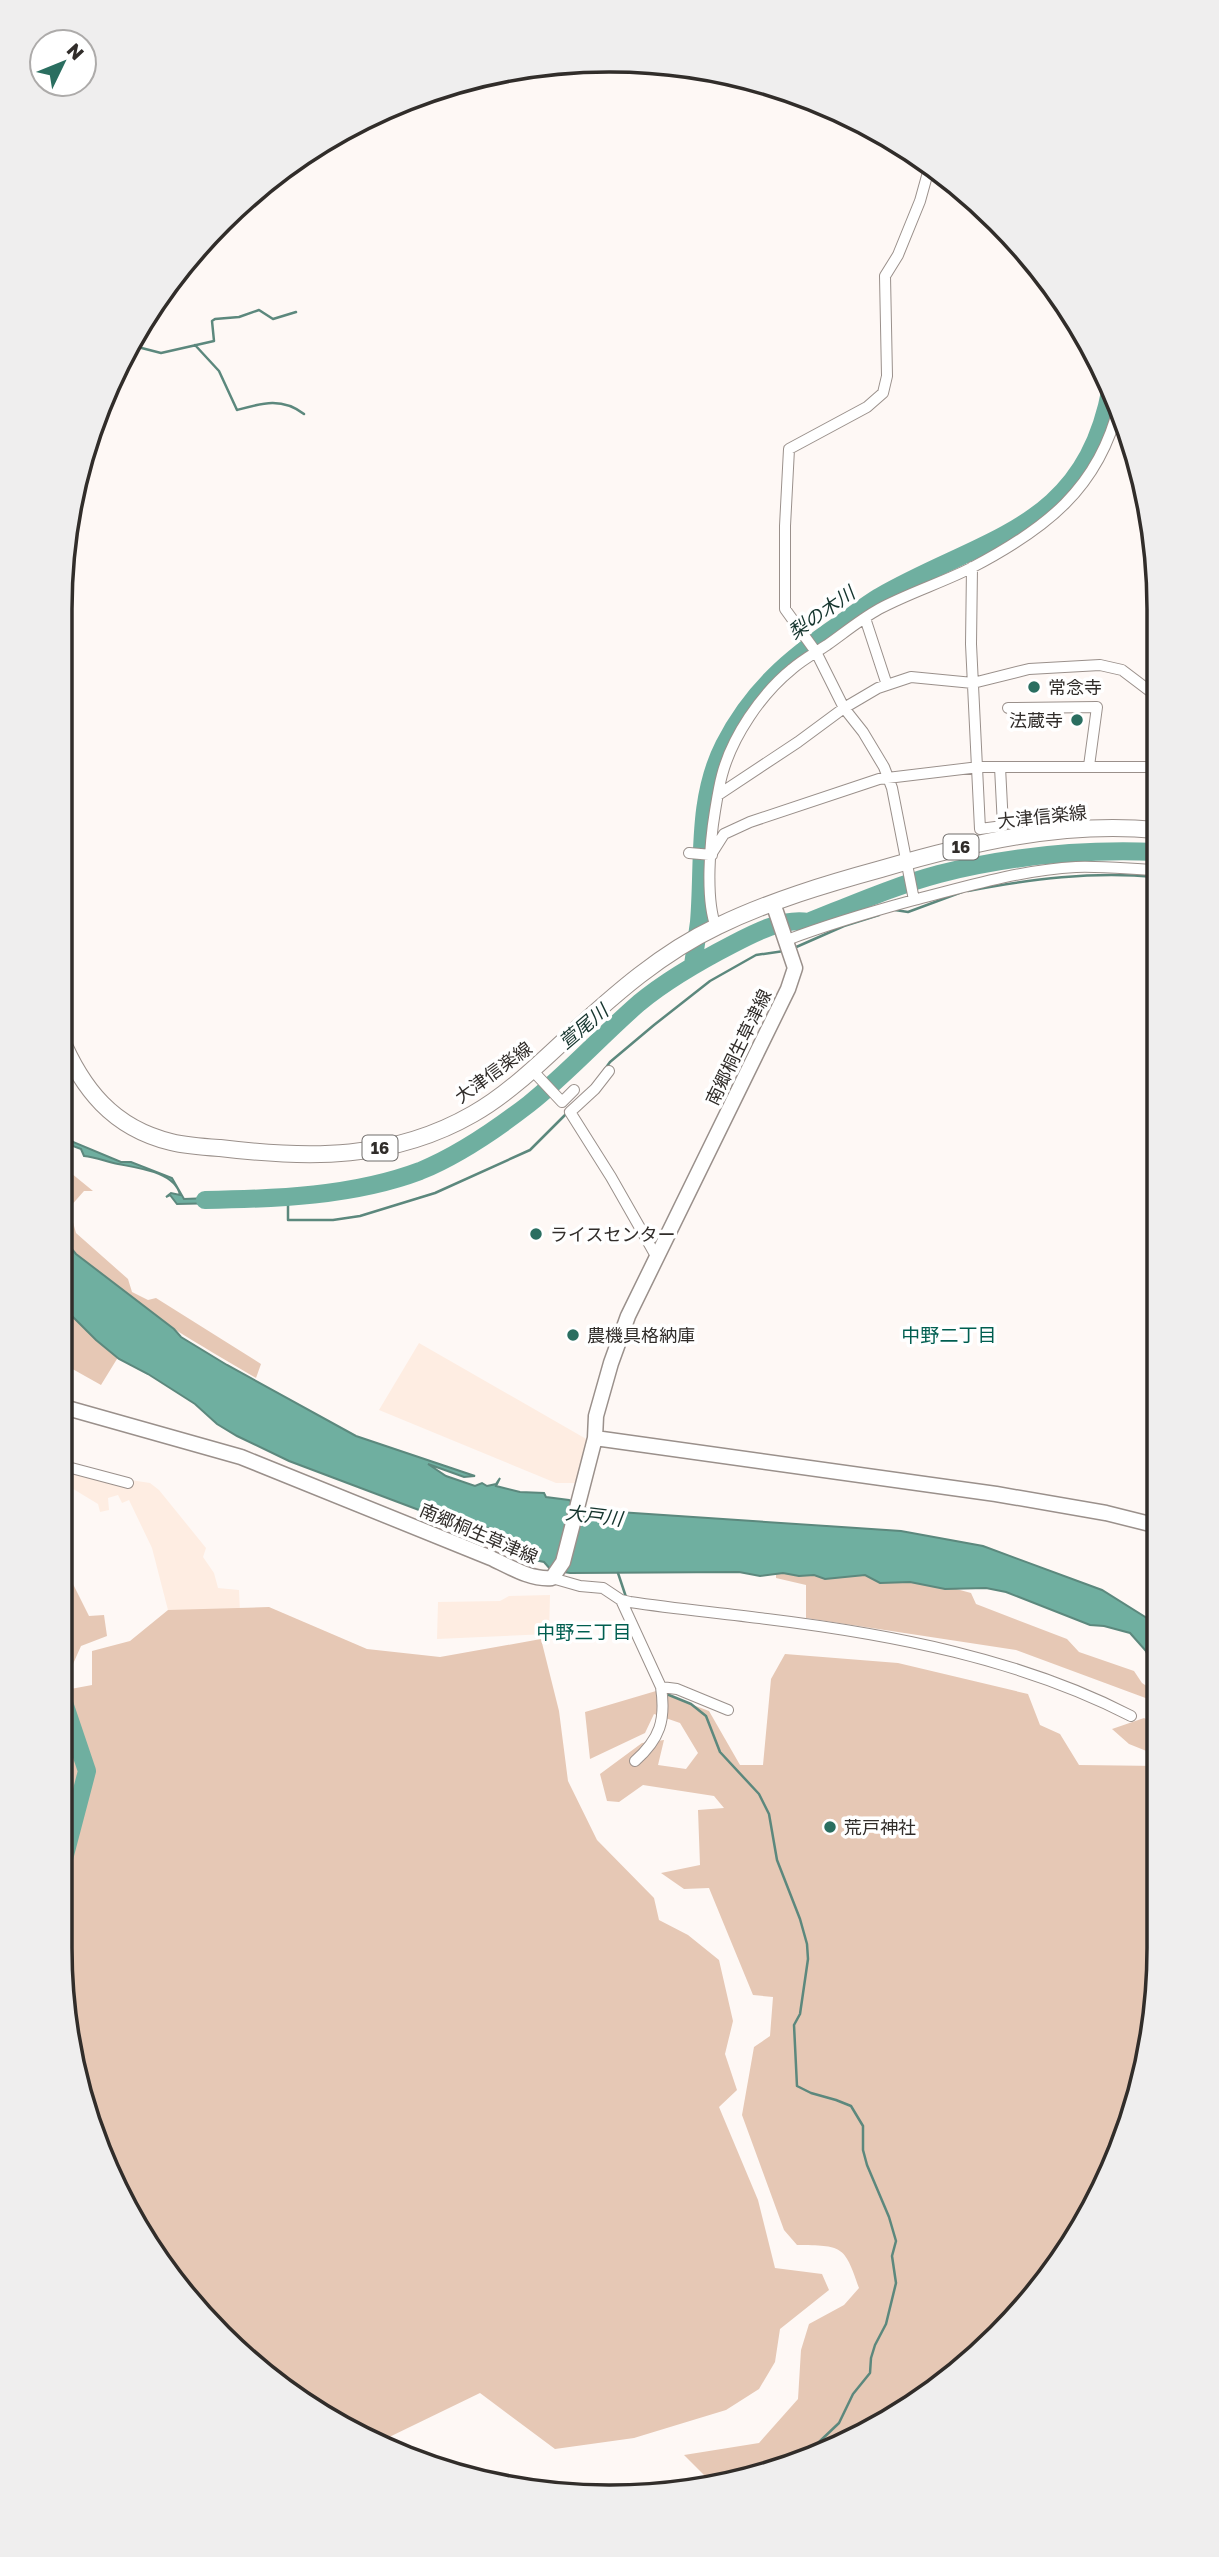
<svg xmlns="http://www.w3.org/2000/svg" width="1219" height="2557" font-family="'Golos Text','Noto Sans JP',sans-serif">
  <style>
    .built { fill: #feede2 }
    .green { fill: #e6c8b5 }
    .water { fill: #6fafa0; stroke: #5c887d; stroke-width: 2 }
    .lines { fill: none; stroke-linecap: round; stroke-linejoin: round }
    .stream { stroke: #5c887d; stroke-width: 2.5 }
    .river { stroke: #6fafa0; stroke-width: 18 }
    .street-casing { stroke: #9a908b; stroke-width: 12 }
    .secondary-casing { stroke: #9a908b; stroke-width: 17 }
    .primary-casing { stroke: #9a908b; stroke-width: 18 }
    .street { stroke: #fff; stroke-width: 10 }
    .secondary { stroke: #fff; stroke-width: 14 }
    .primary { stroke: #fff; stroke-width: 16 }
    .poi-dot { fill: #2a6e60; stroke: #fff; stroke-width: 2.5 }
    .labels { text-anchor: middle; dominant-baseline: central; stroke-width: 7; stroke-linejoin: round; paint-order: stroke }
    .shield { fill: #fff; stroke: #6f6c6a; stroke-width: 2 }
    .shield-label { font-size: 16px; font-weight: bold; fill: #312d2a }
    .poi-label { font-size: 18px; fill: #312d2a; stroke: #fff; text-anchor: start }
    .street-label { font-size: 18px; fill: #312d2a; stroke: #fff }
    .water-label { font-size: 19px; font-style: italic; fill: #14342d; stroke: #fff }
    .neighbourhood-label { font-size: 19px; fill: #005e50; stroke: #fff }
    .rim { fill: none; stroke: #312d2a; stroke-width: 3.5 }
  </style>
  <rect width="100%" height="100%" fill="#fef8f5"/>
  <path class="built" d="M419,1343L588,1440L575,1483H556L379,1410Z
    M60,1462L124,1479L150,1483L159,1490L206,1548L203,1557L214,1573L218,1588L239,1590L240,1613L169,1614L152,1548L129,1500L122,1503L118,1495L108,1498L109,1510L100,1512L98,1504L60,1481Z
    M550,1595L549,1634L437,1639L438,1602L500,1601L509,1596Z"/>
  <path class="green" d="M60,1164L93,1191H84L69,1208L76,1233L128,1279L132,1292L148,1300L156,1298L261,1364L256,1378C187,1337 115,1298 60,1240Z
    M76,1312L120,1354L101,1385L60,1362V1322L64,1314Z
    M60,1558L89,1616L104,1615L107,1636L81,1646L69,1673L60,1678Z
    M776,1567L927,1581L971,1593L976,1604L1067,1639L1079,1652L1134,1671L1142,1683L1159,1694V1703L1016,1650L806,1618V1585L776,1578Z
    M269,1607L367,1649L440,1657L541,1639L559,1711L568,1781L597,1840L654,1898L659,1920L688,1935L719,1960L733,2021L725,2054L737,2090L719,2107L758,2200L775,2268L822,2274L829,2290L780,2329L775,2362L759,2389L726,2410L634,2438L555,2449L480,2393L381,2441L335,2424L196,2310L133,2222L89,2125L60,1947V1691L92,1685V1651L130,1641L168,1610Z
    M785,1654L898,1663L1028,1694L1040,1725L1060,1734L1079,1765L1159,1766V1948L1149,2054L1118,2158L1023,2310L884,2424L786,2468L739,2479L706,2477L684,2455L759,2443L798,2399L801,2350L809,2324L844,2305L859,2288C844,2244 842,2246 797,2245L784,2230L742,2115L754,2047L770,2036L773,1997L753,1995L709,1888L684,1889L661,1873L700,1865L698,1810L724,1808L714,1796L643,1785L619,1802L607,1801L600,1774L642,1743L664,1740L658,1765L686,1769L698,1753L680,1723L654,1714L645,1733L590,1759L585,1712L656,1691L709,1711L740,1765H763L771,1679Z
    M1144,1718L1159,1726V1756L1129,1744L1112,1729Z"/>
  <path class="water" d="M60,1128L73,1142L121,1162H131L172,1178L184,1199L234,1197L222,1203L177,1204L170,1195L166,1197L171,1193L180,1195C175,1172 138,1168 118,1164C107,1162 96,1157 84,1156L81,1149L70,1145L60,1135Z
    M60,1235L76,1254L174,1329L181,1337L227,1365L356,1436L475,1476L464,1477L428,1464L446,1476L475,1486L482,1483L487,1486L496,1484L500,1478L496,1486L520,1492L544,1493L546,1497L569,1500L589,1510L901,1531L983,1546L1102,1590L1158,1625L1159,1681L1146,1651L1130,1633L1104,1626L1090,1625L1006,1592L986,1588L945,1589L910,1582L880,1583L865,1575L825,1579L814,1575L799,1576L783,1573L760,1576L739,1572L570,1573L551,1570L544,1562L530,1559L523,1549L485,1532L488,1528L456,1524L289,1461L237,1436L217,1424L195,1404L148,1374L119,1359L96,1340L64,1308L61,1311L60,1325Z"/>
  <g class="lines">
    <path class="stream" d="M130,345L161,353L214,341L212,321L215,319L239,317L259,310L273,319L296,312
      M195,345L219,371L237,410C262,403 282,397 304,414
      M968,891C1031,879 1092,871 1156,877
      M895,910L908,912L962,892
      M794,948L844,926L879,915
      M602,1073L610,1062L654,1025L710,981L756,955L784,951
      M285,1198L288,1205V1220H333L360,1216L435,1193L530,1150L568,1112
      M618,1573L626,1597
      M669,1695L691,1704L706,1716L720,1752L759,1794L769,1814L777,1860L800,1919L807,1944L808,1959L800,2014L794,2025L797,2086L811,2093L836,2100L851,2106L863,2126V2150L867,2165L889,2217L896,2241L892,2256L896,2283L886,2324L875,2345L871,2358L870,2373L853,2394L839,2423L819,2442L808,2459"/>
    <path class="river" d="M693,965C695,951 697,937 699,922C704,863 696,800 724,745C752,690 790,658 840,624C853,615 866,605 879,597C985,536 1085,530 1111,387
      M205,1200C275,1199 354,1196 420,1171C457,1156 498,1128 529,1104C568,1073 601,1036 639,1003C668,979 700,961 733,944C756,932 783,918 808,922C851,905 894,886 939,874C1010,856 1083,849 1156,852
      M60,1874L87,1771L60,1691"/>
    <defs>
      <path id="street" d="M972,567L971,644L980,829L1003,826L1000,767
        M865,618L887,685
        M1008,708L1097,707L1089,766
        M718,795L798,742L844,708L878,688L911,677L973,683L1029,669L1100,665L1122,670L1155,695
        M689,853L712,855
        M712,853L724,834L750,822L879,779L979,767H1156
        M914,900L892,788L884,767L863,732L844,708L816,652L785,609V526L789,449L867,407L883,393L887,376L885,276L898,255L920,201L930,165
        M716,927C705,899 710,841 715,811C717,799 719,786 722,775C732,737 761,694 792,669C802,660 815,653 827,645C844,633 861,619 879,609C909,593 941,583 971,568C1044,530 1099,489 1119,405
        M787,940C829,924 870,912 914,900C967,886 1021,870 1076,867C1102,866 1129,869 1156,870
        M532,1070L562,1102L574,1090
        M609,1071L595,1089L570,1112L611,1177L656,1256
        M60,1465L128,1483
        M552,1578L580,1586L603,1588L621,1600L630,1602C676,1609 722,1613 767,1619C890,1634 1021,1659 1131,1716
        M621,1600L661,1687L677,1689L728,1710
        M635,1761C660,1739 666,1720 661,1687"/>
      <path id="secondary" d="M60,1406L241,1457L491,1558C510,1567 531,1580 552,1578L563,1562L595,1438L596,1416L611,1363L628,1316L788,989L795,968L773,903
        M595,1438L996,1494L1106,1513L1158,1526"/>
      <path id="primary" d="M60,1036C82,1089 113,1128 171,1142C187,1146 204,1147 220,1148C309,1159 393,1160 473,1114C507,1095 540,1063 569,1036C615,994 661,953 718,926C770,901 826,884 881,869C970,843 1063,821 1156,830"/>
    </defs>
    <use href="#street" class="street-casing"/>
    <use href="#secondary" class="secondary-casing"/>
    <use href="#primary" class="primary-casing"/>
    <use href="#street" class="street"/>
    <use href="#secondary" class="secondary"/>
    <use href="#primary" class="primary"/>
  </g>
  <g class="poi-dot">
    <circle cx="1034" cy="687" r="7"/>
    <circle cx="1077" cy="720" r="7"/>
    <circle cx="536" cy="1234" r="7"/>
    <circle cx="573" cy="1335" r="7"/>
    <circle cx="830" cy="1827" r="7"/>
  </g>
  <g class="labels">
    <g class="shield">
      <rect x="943.5" y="834.5" width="35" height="25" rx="5"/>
      <rect x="362.5" y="1135.5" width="35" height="25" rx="5"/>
    </g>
    <g class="shield-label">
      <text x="961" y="847">16</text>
      <text x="380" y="1148">16</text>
    </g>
    <g class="poi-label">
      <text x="1048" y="687">常念寺</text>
      <text x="1063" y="720" text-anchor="end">法蔵寺</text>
      <text x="550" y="1234">ライスセンター</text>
      <text x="587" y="1335">農機具格納庫</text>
      <text x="844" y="1827">荒戸神社</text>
    </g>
    <g class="street-label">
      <text transform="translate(1042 816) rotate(-6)">大津信楽線</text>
      <text transform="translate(738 1047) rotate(-64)">南郷桐生草津線</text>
      <text transform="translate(493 1072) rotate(-36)">大津信楽線</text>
      <text transform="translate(479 1533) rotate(23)">南郷桐生草津線</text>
    </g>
    <g class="water-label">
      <text transform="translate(821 612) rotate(-35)">梨の木川</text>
      <text transform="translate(583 1026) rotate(-40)">萱尾川</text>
      <text transform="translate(594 1515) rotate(7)">大戸川</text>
    </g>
    <g class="neighbourhood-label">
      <text x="949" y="1334">中野二丁目</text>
      <text x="584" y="1631">中野三丁目</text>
    </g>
  </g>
  <path d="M0 0H1219V2557H0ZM609 72H610A537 537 0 0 1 1147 609V1948A537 537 0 0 1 610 2485H609A537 537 0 0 1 72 1948V609A537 537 0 0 1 609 72Z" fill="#efeeee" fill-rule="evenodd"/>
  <path class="rim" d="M609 72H610A537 537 0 0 1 1147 609V1948A537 537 0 0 1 610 2485H609A537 537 0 0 1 72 1948V609A537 537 0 0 1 609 72Z"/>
  <g transform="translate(63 63) rotate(47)"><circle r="33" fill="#ffffff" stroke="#adabaa" stroke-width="2"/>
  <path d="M0-5L12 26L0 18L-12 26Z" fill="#2a6e60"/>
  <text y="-10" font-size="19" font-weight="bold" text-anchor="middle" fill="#312d2a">N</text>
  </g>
</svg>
